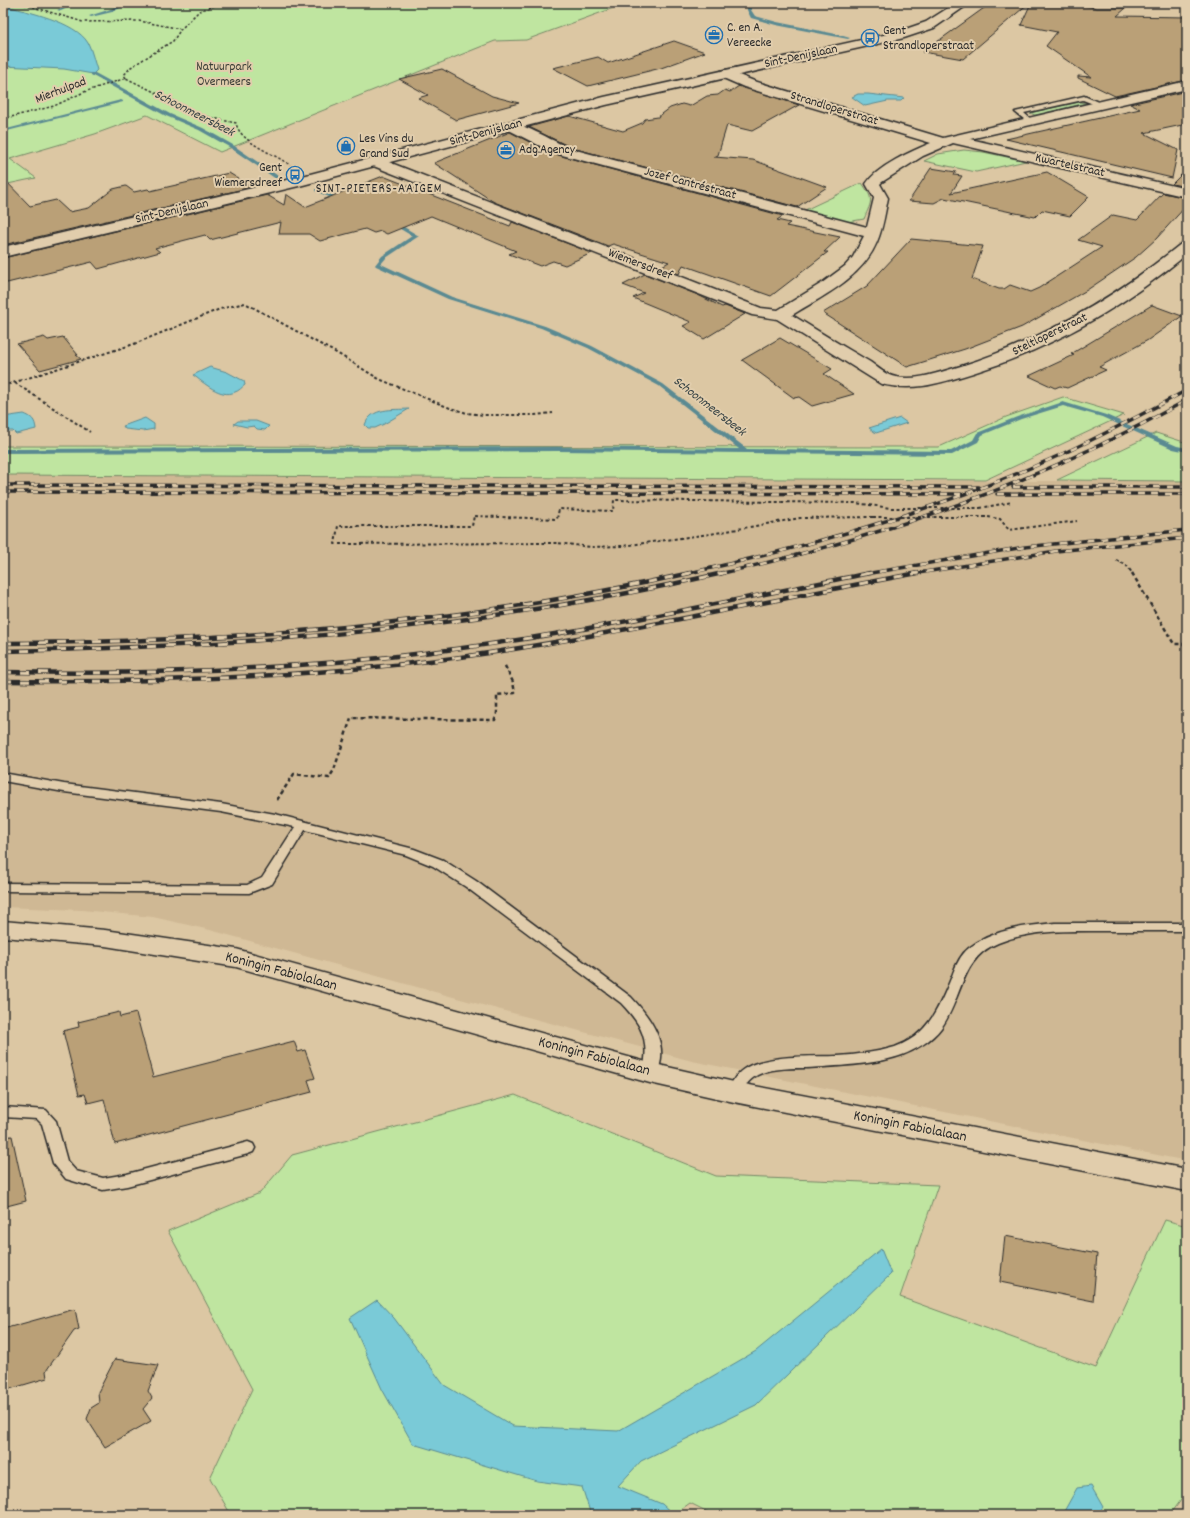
<svg xmlns="http://www.w3.org/2000/svg" width="1190" height="1518" font-family="Dekko,sans-serif">
  <style>
    .built { fill: #cfb894 }
    .green { fill: #bfe5a0; stroke: #758866 }
    .water { fill: #7acad7; stroke: #5a8a92 }
    .lines { fill: none; stroke-linecap: round; stroke-linejoin: round }
    .stream { fill: #5a8a92; fill-rule: evenodd }
    .building { fill: #baa077; stroke: #2b2b2b }
    .lane-casing { stroke: #2b2b2b; stroke-width: 3 }
    .street-casing { stroke: #2b2b2b; stroke-width: 3 }
    .secondary-casing { stroke: #2b2b2b; stroke-width: 3 }
    .path-far2 { stroke: #2b2b2b; stroke-width: 1.5; stroke-dasharray: 2.5 2; stroke-linecap: butt }
    .path-far1 { stroke: #2b2b2b; stroke-width: 2; stroke-dasharray: 3 2.5; stroke-linecap: butt }
    .path { stroke: #2b2b2b; stroke-width: 2.5; stroke-dasharray: 4 3; stroke-linecap: butt }
    .lane { fill: #e1cdac; fill-rule: evenodd }
    .street { fill: #e1cdac; fill-rule: evenodd }
    .secondary { fill: #e1cdac; fill-rule: evenodd }
    .rail-far1-casing { stroke: #2b2b2b; stroke-width: 3.5 }
    .rail-casing { stroke: #2b2b2b; stroke-width: 4.5 }
    .rail-far1 { stroke: #e1cdac; stroke-width: 2.5; stroke-dasharray: 7; stroke-linecap: butt }
    .rail { stroke: #e1cdac; stroke-width: 3; stroke-dasharray: 9; stroke-linecap: butt }
    .path-bridge { stroke: #2b2b2b; stroke-width: 2; stroke-dasharray: 3 2.5; stroke-linecap: butt }
    .labels { text-anchor: middle; dominant-baseline: central; stroke-width: 4; stroke-linejoin: round; paint-order: stroke }
    .far-poi-label { font-size: 13px; fill: #2b2b2b; stroke: #e1cdac; text-anchor: start }
    .far-street-label { font-size: 13px; fill: #2b2b2b; stroke: #e1cdac }
    .far-park-label { font-size: 13px; fill: #3a3e37; stroke: #e1cdac }
    .far-water-label { font-size: 13px; font-style: italic; fill: #374345; stroke: #e1cdac }
    .far-neighbourhood-label { font-size: 13px; letter-spacing: 1px; fill: #2b2b2b; stroke: #e1cdac }
    .street-label { font-size: 15px; fill: #2b2b2b; stroke: #e1cdac }
  </style>
  <rect width="100%" height="100%" fill="#dcc7a3"/>
  <filter id="ink" filterUnits="userSpaceOnUse"><feTurbulence type="fractalNoise" baseFrequency=".025" numOctaves="2"/><feDisplacementMap in="SourceGraphic" scale="8" xChannelSelector="R" yChannelSelector="G"/><feConvolveMatrix kernelMatrix="1 2 1 2 8 2 1 2 1" color-interpolation-filters="sRGB"/></filter>
  <g filter="url(#ink)">
    <path class="built" d="M3,475L952,481H1187V1161L692,1061L464,1000L210,930L153,917L82,910L3,907Z"/>
    <path class="green" d="M3,3H627L526,40L495,41L220,152L147,115L95,134L10,159L36,178L3,185Z
      M1080,102L1086,103L1035,115L1030,113Z
      M964,150L983,152L1026,161L976,172L924,161L938,154Z
      M862,183C874,200 872,200 864,219L847,222L805,210Z
      M1063,397L1124,415L985,480L3,475V446L939,447L1006,417Z
      M1156,433L1187,443V481L1057,480Z
      M515,1095L716,1176L938,1185L900,1297L1096,1368L1165,1220L1187,1226V1492L1170,1515H714L690,1503L673,1515H231L210,1478L252,1389L168,1231L260,1193L292,1155Z"/>
    <path class="water" d="M3,5C27,12 75,21 88,43C92,51 94,61 97,70L93,74L64,69L3,66Z
      M858,94H868L904,98L901,101H888L865,106L852,97Z
      M210,367L227,372L244,381L245,385C242,387 239,391 235,392C221,399 203,382 193,375Z
      M409,409L384,424L375,428H368L365,425C371,407 393,410 409,409Z
      M24,414C32,417 35,420 36,429L16,434L13,431H3V417Z
      M145,418L154,424V429L143,431L125,429L123,426Z
      M900,418L907,423L876,433L869,428Z
      M238,421H256L269,426L265,430L257,429L254,426L247,427L234,424Z
      M881,1249L891,1274L756,1405L641,1461L618,1486L662,1504L674,1515H591L582,1487L537,1481L413,1444L382,1389L350,1318L377,1300L394,1318L444,1385L513,1426L618,1431L756,1351Z
      M1091,1486L1103,1507L1097,1515H1062L1077,1488Z"/>
    <g class="lines">
      <path class="stream" d="M71,3H77L61,11L57,10Z
        M124,3H130L112,12L91,17L89,16L108,10Z
        M747,3H751V10L755,16L777,22L836,34L850,38L848,39L776,25L751,18L747,10Z
        M91,73H95L170,114L203,128L233,145L284,180L279,181L229,147L199,130L166,116L91,75Z
        M121,100L123,101V102L3,132V130Z
        M315,189H319L344,200L339,201L315,191Z
        M394,221L419,236L386,258L381,264L452,297L545,326L592,346L663,384L747,449L951,451L973,440L977,433L1017,417L1063,402L1106,415L1177,446L1187,448V452L1173,449L1102,417L1063,406L1021,419L982,435L978,442L952,455L558,451L3,453V449L558,447L739,449L659,386L588,348L541,328L448,299L376,266L375,265L382,256L412,236L392,224L391,223Z"/>
    </g>
    <path class="building" d="M991,3H1029L963,59L923,52Z
      M1031,3H1074L1097,8H1126L1117,16L1187,17V80L1115,96L1078,78V76L1091,77L1046,46L1057,32L1021,25Z
      M674,41L705,52L661,68L588,86L553,68L598,57L608,63Z
      M442,69L492,96L519,103L456,120L418,98L428,95L399,79Z
      M739,86L799,105L752,131L727,125L718,155L714,157L753,160L827,187L797,207L572,148L529,127L569,116L623,131L642,123L645,119L658,117L670,108L682,104L690,106L707,96L718,95L725,90L730,92Z
      M1187,91V124L1144,133L1178,150L1172,178L1006,139L1140,109L1130,104Z
      M510,132L547,151L562,156L783,216L777,220L790,223L786,226L840,237L824,252H828L771,296L683,265L679,274L660,267L669,262L613,244L608,246L494,202L434,163Z
      M931,168L956,172L954,175L962,176L951,193L1047,172L1089,197L1070,216L1042,210L1035,217L944,198L934,203L909,201Z
      M1187,169V187L1172,184Z
      M229,173L252,187L3,245V178L30,206L56,200L69,212L89,208L113,189L126,186L134,192L148,189L150,191Z
      M383,176L510,226L512,222L592,253L565,265L553,261L540,266L509,254L516,251L431,216L387,234L381,231L374,233L365,229L320,241L309,234H279L281,222L210,240L205,235L155,248L160,252L98,269L92,262L3,284V258L267,195L284,205L286,194L305,207Z
      M1163,193L1187,198V205L1156,239L1136,257L1087,290L1022,327L965,349L907,367L823,313L867,286L911,239L983,246L972,279L999,289H1004L1010,285L1030,292L1039,288L1102,247L1078,240L1113,215L1137,220L1139,218Z
      M645,274L698,295L722,307L725,306L745,314L704,339L683,326L691,322L633,298L644,293L623,285Z
      M1152,305L1182,316L1148,340L1099,367L1106,370L1067,388L1060,386L1055,388L1029,376L1074,355L1071,354Z
      M44,337L48,340L63,337L78,355H76L81,359L40,370L17,344Z
      M780,338L832,369L824,374L854,394L812,406L799,397L794,398L742,360Z
      M119,1012L120,1017L136,1013L153,1077L294,1041L298,1052L305,1050L315,1078L308,1080L312,1092L115,1144L104,1099L88,1103L85,1094L79,1095L63,1031L79,1027L78,1022Z
      M12,1136L26,1201L3,1207V1137Z
      M1005,1236L1097,1254L1093,1301L1000,1282Z
      M75,1309L79,1329L74,1331L46,1371L47,1378L3,1391V1329Z
      M115,1359L158,1365L148,1391L152,1398L143,1409L151,1421L105,1447L87,1419L91,1408L99,1403L98,1392Z"/>
    <g class="lines">
      <defs>
        <path id="lane" d="M1084,96L1105,105L1101,107L1083,100L1024,113L1033,121L1029,123L1015,112Z
          M3,773L64,784L221,804L275,814L414,849L443,860L476,881L631,997C651,1018 672,1047 655,1077L650,1078L645,1077C642,1071 645,1065 645,1059C648,1034 637,1020 621,1003L466,887L433,866L406,855L305,830L272,884L249,893L3,891V883L247,885L262,878L295,827L221,812L64,792L3,781Z
          M1055,923H1187V931C1158,931 1129,931 1099,931C1065,931 1030,930 998,943C960,958 963,998 941,1028C932,1040 916,1050 902,1055C875,1065 835,1066 806,1068C792,1068 776,1068 762,1073C750,1077 745,1086 739,1096L734,1097L729,1096L727,1092C730,1086 733,1079 738,1074C757,1053 812,1057 838,1056C855,1055 878,1052 895,1047C929,1035 939,1007 952,976C955,967 961,954 969,948C994,929 1025,926 1055,923Z
          M3,1107L46,1110L56,1121L67,1161L76,1171L103,1178L127,1174L248,1142L253,1144L255,1148L253,1152L248,1154L127,1186L103,1190L66,1179L53,1163L42,1124L37,1119L3,1117Z"/>
        <path id="street" d="M726,70L754,81L943,138L1187,81V89L970,139L1187,189V197L953,143L923,156L882,182L880,184L888,198C885,213 883,228 877,242C862,278 823,296 792,315C818,331 844,347 870,362C877,367 887,376 896,377C918,381 940,372 961,366C1044,340 1115,297 1182,243L1187,241V254C1123,307 1053,348 973,373C940,383 915,392 881,384L777,319L752,315L371,165L369,162L371,159H381L761,308L778,310L822,283L845,266L853,257L864,236L562,155L548,150L507,129L505,126L507,123C518,120 558,144 572,149L867,227L874,198L866,184C877,166 912,151 931,143L744,87L721,77L720,74L721,71Z"/>
        <path id="secondary" d="M956,3H970L934,28L904,38L606,105L303,185L3,257V247L295,178L604,97L897,32L926,22Z
          M3,921L105,930L236,949L650,1063L734,1082L1187,1169V1191L734,1102L650,1083L236,967L105,946L3,937Z"/>
      </defs>
      <use href="#lane" class="lane-casing"/>
      <use href="#street" class="street-casing"/>
      <use href="#secondary" class="secondary-casing"/>
      <path class="path-far2" d="M20,3L83,22L139,21L181,29
        M126,78L124,75L131,67L173,41L181,29L199,11L223,3
        M3,119L54,106L84,92L126,78L203,116L236,123C239,142 275,154 290,165"/>
      <path class="path-far1" d="M15,383L90,432
        M3,386L134,344L220,309L245,303L340,355L379,379L450,408L467,413L484,415H535L553,413
        M980,508L1012,502
        M873,517L800,518L710,534L622,546L591,547L557,543L335,544L338,526H472L474,516L557,519L559,509L613,511L614,500L855,503L891,508
        M988,517L1000,519L1009,530L1077,521
        M1116,560L1126,565L1133,574"/>
      <path class="path" d="M1132,573L1174,644H1187
        M277,800L294,774L329,778L334,770L351,718L495,720L497,713V695L515,693L513,682L504,664"/>
      <use href="#lane" class="lane"/>
      <use href="#street" class="street"/>
      <use href="#secondary" class="secondary"/>
      <defs>
        <path id="rail-far1" d="M3,485L979,487
          M1013,487H1187
          M3,492L961,494
          M997,494H1187
          M685,574C813,546 941,509 1060,455C1103,435 1145,413 1187,390
          M719,574C886,536 1036,484 1187,400
          M865,574L1025,547L1187,530
          M912,574L1056,551L1187,538"/>
        <path id="rail" d="M3,643C234,642 464,624 690,573
          M3,651C247,647 484,628 723,573
          M3,672C144,675 284,670 424,653C574,635 722,602 870,573
          M3,681C165,683 328,677 489,653C633,631 775,599 918,573"/>
      </defs>
      <use href="#rail-far1" class="rail-far1-casing"/>
      <use href="#rail" class="rail-casing"/>
      <use href="#rail-far1" class="rail-far1"/>
      <use href="#rail" class="rail"/>
      <path class="path-bridge" d="M891,508H980
        M873,517H988"/>
    </g>
  </g>
  <defs>
    <symbol id="office-ring" viewBox="-11 -11 22 22"><circle r="9.5" fill="#e1cdac" stroke="#1f6fb2" stroke-width="1.5"/><path d="M-6-3h4V-5.5h4V-3h4V5H-6ZM-1-4.5V-3h2v-1.5ZM-6 0V1H6V0Z" fill="#1f6fb2"/></symbol>
    <symbol id="bus-ring" viewBox="-11 -11 22 22"><circle r="9.5" fill="#e1cdac" stroke="#1f6fb2" stroke-width="1.5"/><path d="M-5-6H5V4H4V6H2V4H-2V6H-4V4H-5ZM-3.5-4V0h7V-4ZM-3.5 1.2v1.5H-2V1.2ZM2 1.2v1.5H3.5V1.2Z" fill="#1f6fb2"/></symbol>
    <symbol id="shop-ring" viewBox="-11 -11 22 22"><circle r="9.5" fill="#e1cdac" stroke="#1f6fb2" stroke-width="1.5"/><path d="M-5-2.5h2.3a2.7 3.5 0 0 1 5.4 0H5L5.5 6h-11ZM-1.5-2.5h3a1.5 2.3 0 0 0-3 0Z" fill="#1f6fb2"/></symbol>
  </defs>
  <g fill-rule="evenodd">
    <use href="#office-ring" x="704" y="25" width="20" height="20"/>
    <use href="#bus-ring" x="860" y="28" width="20" height="20"/>
    <use href="#shop-ring" x="336" y="136" width="20" height="20"/>
    <use href="#office-ring" x="496" y="140" width="20" height="20"/>
    <use href="#bus-ring" x="285" y="165" width="20" height="20"/>
  </g>
  <g class="labels">
    <g class="far-poi-label">
      <text x="727" y="28">C. en A.<tspan x="727" dy="15">Vereecke</tspan></text>
      <text x="883" y="31">Gent<tspan x="883" dy="15">Strandloperstraat</tspan></text>
      <text x="359" y="139">Les Vins du<tspan x="359" dy="15">Grand Sud</tspan></text>
      <text x="519" y="150">Adg.Agency</text>
      <text x="282" y="168" text-anchor="end">Gent<tspan x="282" dy="15">Wiemersdreef</tspan></text>
    </g>
    <g class="far-street-label">
      <text transform="translate(801 57) rotate(-12)">Sint-Denijslaan</text>
      <text transform="translate(61 91) rotate(-21)">Mierhulpad</text>
      <text transform="translate(834 109) rotate(17)">Strandloperstraat</text>
      <text transform="translate(486 133) rotate(-15)">Sint-Denijslaan</text>
      <text transform="translate(1070 166) rotate(13)">Kwartelstraat</text>
      <text transform="translate(690 184) rotate(15)">Jozef Cantréstraat</text>
      <text transform="translate(172 212) rotate(-13)">Sint-Denijslaan</text>
      <text transform="translate(640 265) rotate(21)">Wiemersdreef</text>
      <text transform="translate(1050 335) rotate(-26)">Steltloperstraat</text>
    </g>
    <g class="far-park-label">
      <text x="224" y="67">Natuurpark<tspan x="224" dy="15">Overmeers</tspan></text>
    </g>
    <g class="far-water-label">
      <text transform="translate(194 114) rotate(27)">Schoonmeersbeek</text>
      <text transform="translate(709 407) rotate(38)">Schoonmeersbeek</text>
    </g>
    <g class="far-neighbourhood-label">
      <text x="379" y="189">SINT-PIETERS-AAIGEM</text>
    </g>
    <g class="street-label">
      <text transform="translate(281 972) rotate(15)">Koningin Fabiolalaan</text>
      <text transform="translate(594 1057) rotate(15)">Koningin Fabiolalaan</text>
      <text transform="translate(910 1127) rotate(11)">Koningin Fabiolalaan</text>
    </g>
  </g>
  <rect width="1190" height="1518" fill="none" stroke="#e1cdac" stroke-width="16"/>
  <rect x="8" y="8" width="1174" height="1502" fill="none" stroke="#2b2b2b" stroke-width="1.5" filter="url(#ink)"/>
</svg>
